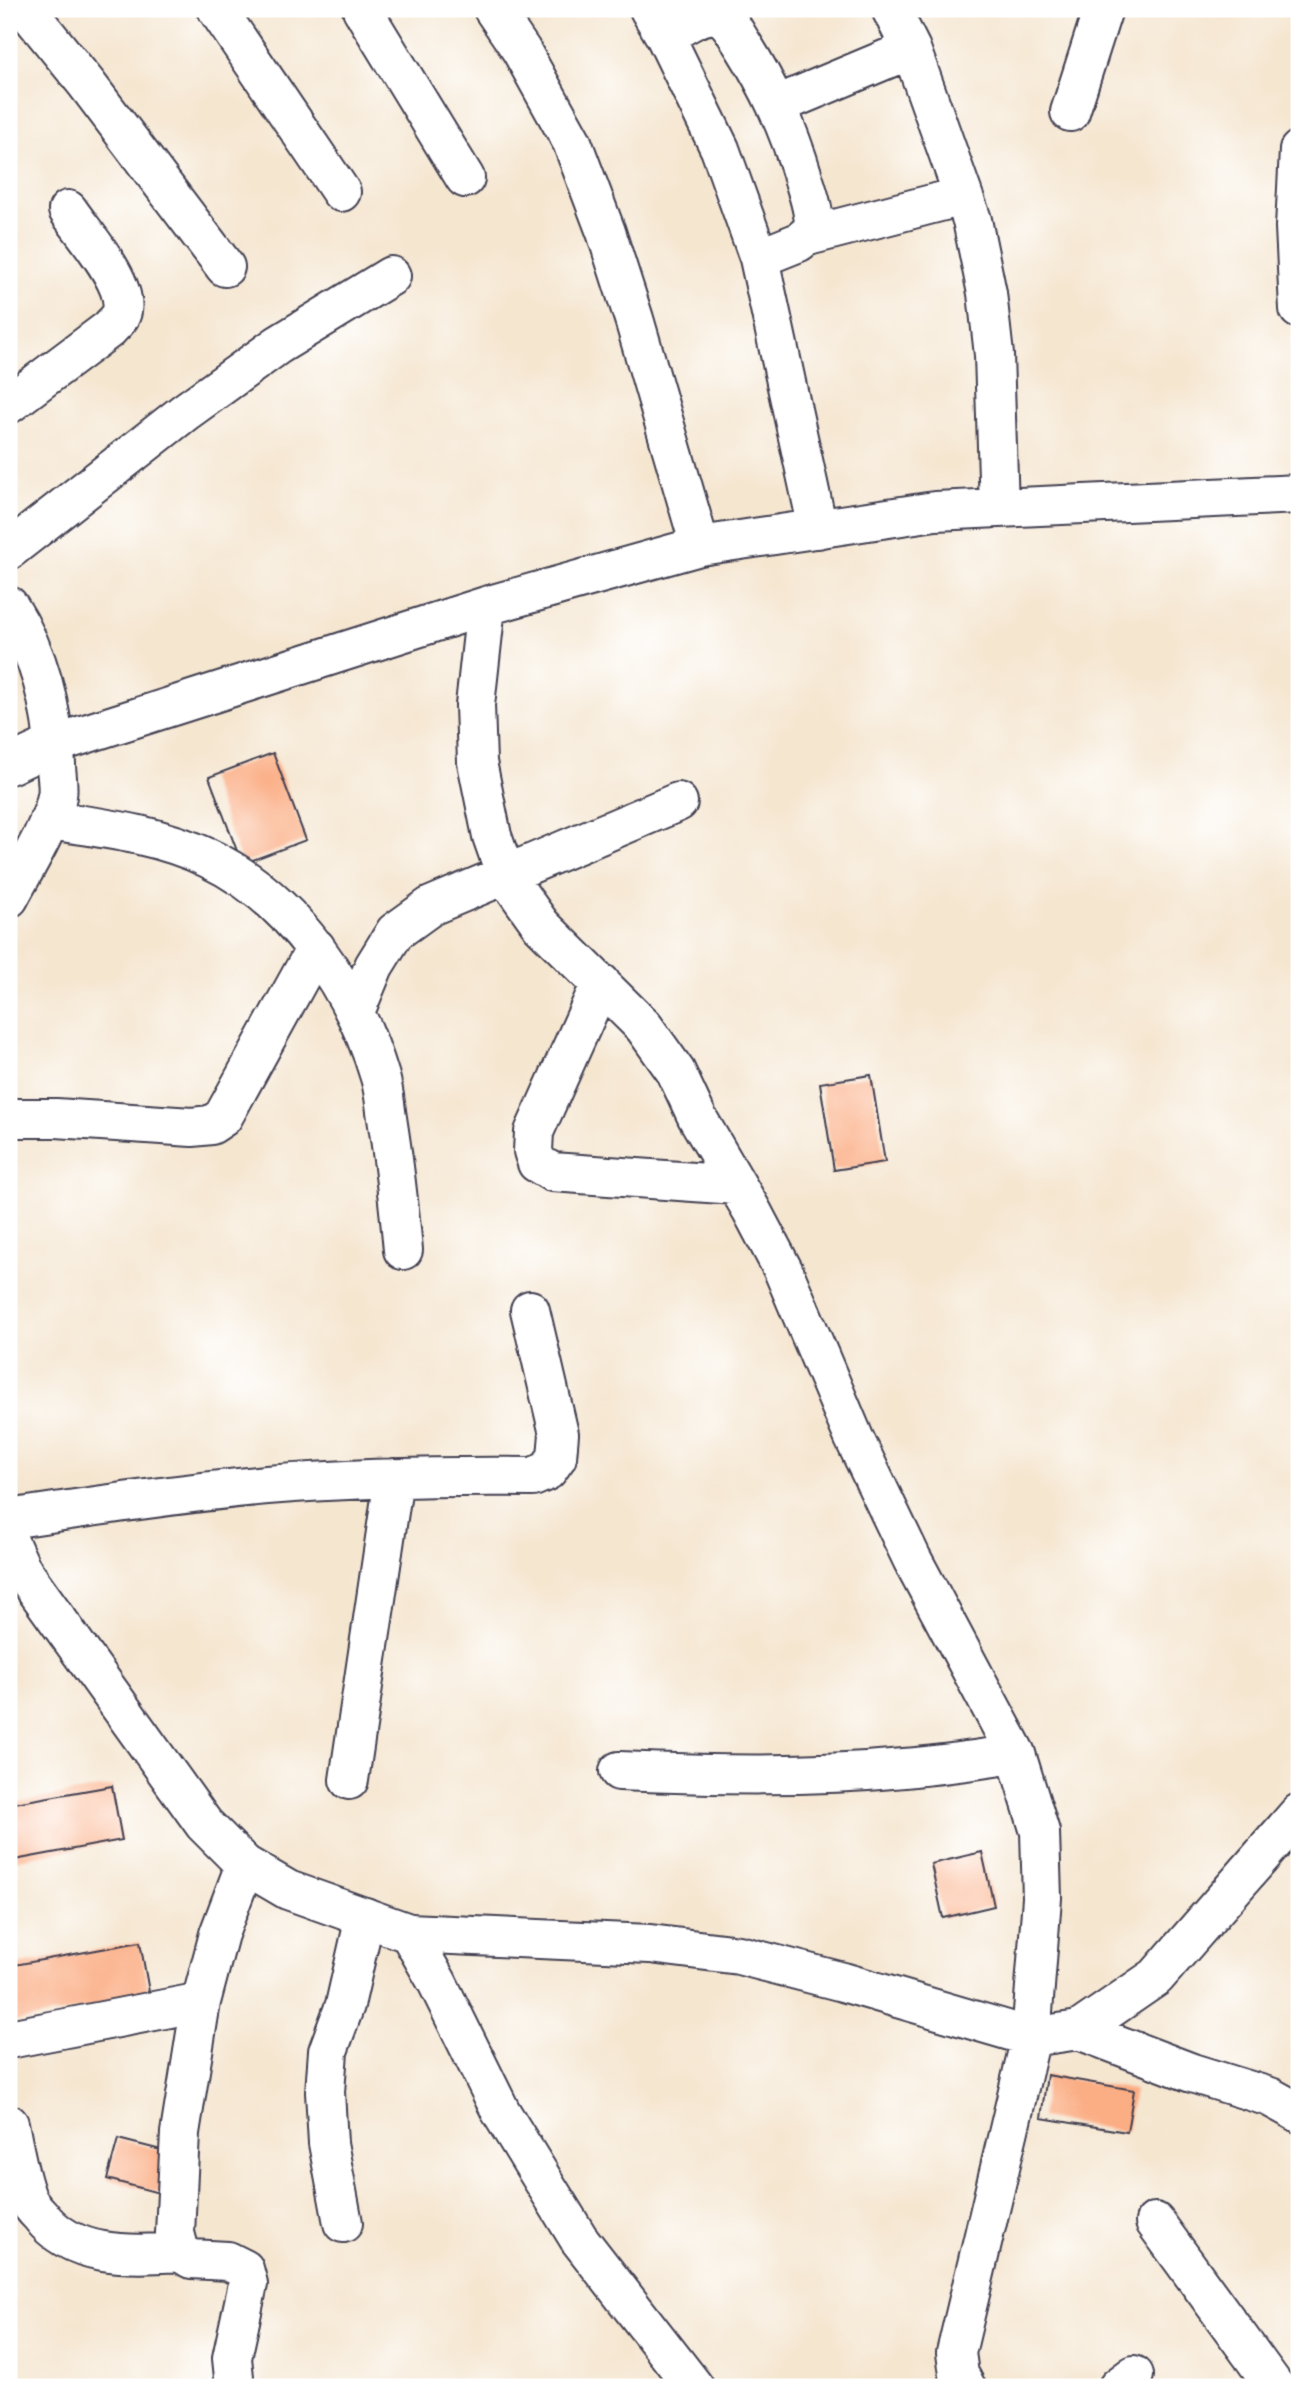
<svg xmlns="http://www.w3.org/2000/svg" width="1308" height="2396" font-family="'Indie Flower',sans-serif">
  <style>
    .building { fill: #fbad84 }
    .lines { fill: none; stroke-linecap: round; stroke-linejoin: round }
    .minor-casing { stroke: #423f51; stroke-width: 42 }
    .tertiary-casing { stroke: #423f51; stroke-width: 42 }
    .minor { stroke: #fff; stroke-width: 38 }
    .tertiary { stroke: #fff; stroke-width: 38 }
  </style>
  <rect width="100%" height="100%" fill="#fff"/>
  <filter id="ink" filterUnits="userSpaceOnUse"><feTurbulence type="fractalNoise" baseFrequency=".0143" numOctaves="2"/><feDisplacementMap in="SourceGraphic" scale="14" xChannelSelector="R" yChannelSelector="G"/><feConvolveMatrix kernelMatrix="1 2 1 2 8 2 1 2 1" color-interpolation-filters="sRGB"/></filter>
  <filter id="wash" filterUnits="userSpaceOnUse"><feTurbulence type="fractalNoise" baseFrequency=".00686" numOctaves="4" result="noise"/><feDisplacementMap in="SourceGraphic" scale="28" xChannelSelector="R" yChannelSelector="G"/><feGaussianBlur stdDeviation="1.57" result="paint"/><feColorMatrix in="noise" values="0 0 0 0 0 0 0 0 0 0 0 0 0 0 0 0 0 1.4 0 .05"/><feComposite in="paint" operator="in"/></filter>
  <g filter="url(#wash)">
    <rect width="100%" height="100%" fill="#f5e6d0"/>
    <g id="blocks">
      <path class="building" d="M273,753L306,840L242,864L209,777Z
        M871,1075L885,1162L834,1170L820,1083Z
        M112,1786L122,1840L9,1861V1804Z
        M982,1852L994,1906L943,1918L931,1864Z
        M140,1942L150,1997L9,2023V1966Z
        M1047,2075L1134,2090L1127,2132L1041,2118Z
        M118,2139L169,2152L159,2193L107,2179Z"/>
    </g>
  </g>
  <g filter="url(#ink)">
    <use href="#blocks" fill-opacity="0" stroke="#423f51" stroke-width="2"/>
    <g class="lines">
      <defs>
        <path id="minor" d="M26,9L86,83L225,267
          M217,9L341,192
          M362,9L465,178
          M493,9L521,50L572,142L606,232L634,319L700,546
          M649,9L665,36L720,149L759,258L818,529
          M891,9L911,49L972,220L987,293L994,355L999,508
          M665,36C679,29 703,10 719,16C731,21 736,35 743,45C770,88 788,127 803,177C808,193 815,212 814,229L799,242L759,258
          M777,105L911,49
          M1070,112L1103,9
          M1299,150L1295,227L1299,309
          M808,236L963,196
          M9,404L109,329C113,324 121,318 122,311C128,282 84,234 68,210
          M9,550L185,412L278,345L391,276
          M486,606L475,705L477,762L492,836L506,876L541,925L644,1027L676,1072L697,1117L752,1211L783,1270L854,1438L912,1559L1016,1754L1040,1832L1042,1898L1031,2037L956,2353L959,2374L966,2387
          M9,765L54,744L486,606L700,546L935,511L1299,494
          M49,820C103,828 158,834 208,858C293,898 354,989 380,1077C384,1090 385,1105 387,1118C394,1162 399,1206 403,1250
          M601,983L534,1132L533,1151L537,1163L552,1172L736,1185
          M355,1012L374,966L395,932L431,906L678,802
          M9,1118H56L192,1127L211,1125L223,1117L316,948
          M9,1519C95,1506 181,1493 267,1485C356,1478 445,1476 533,1477L547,1471L557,1457L559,1434L530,1310
          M619,1771C713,1775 809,1777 904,1768C942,1765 979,1759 1016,1754
          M349,1780L394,1478
          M409,1933L650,1944L739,1955L843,1982L1031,2037L1079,2030L1156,1977L1299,1813
          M201,2002L180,2133L175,2233L180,2252L191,2259L228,2261L244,2269L248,2284L232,2358L235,2387
          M1079,2030L1192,2073L1270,2097L1299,2113
          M9,2039L201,2002L219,1934L245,1865
          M9,2124C14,2148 18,2174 27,2198C30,2204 35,2210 40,2215C72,2259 131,2255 180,2252
          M1155,2222L1275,2387
          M343,2223L328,2143L325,2092L328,2051L345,2005L365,1917
          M1118,2387L1134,2375"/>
        <path id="tertiary" d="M9,606C40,655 52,706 56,764C56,774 59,787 57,796C52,825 23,871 9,898
          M9,1542L22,1570L204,1824L245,1865L288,1890L409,1933L437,1982L501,2112L579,2239L694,2387"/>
      </defs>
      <use href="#minor" class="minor-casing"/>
      <use href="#tertiary" class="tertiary-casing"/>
      <use href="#minor" class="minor"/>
      <use href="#tertiary" class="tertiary"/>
    </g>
  </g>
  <rect width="1308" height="2396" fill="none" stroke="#fff" stroke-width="35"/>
</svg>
